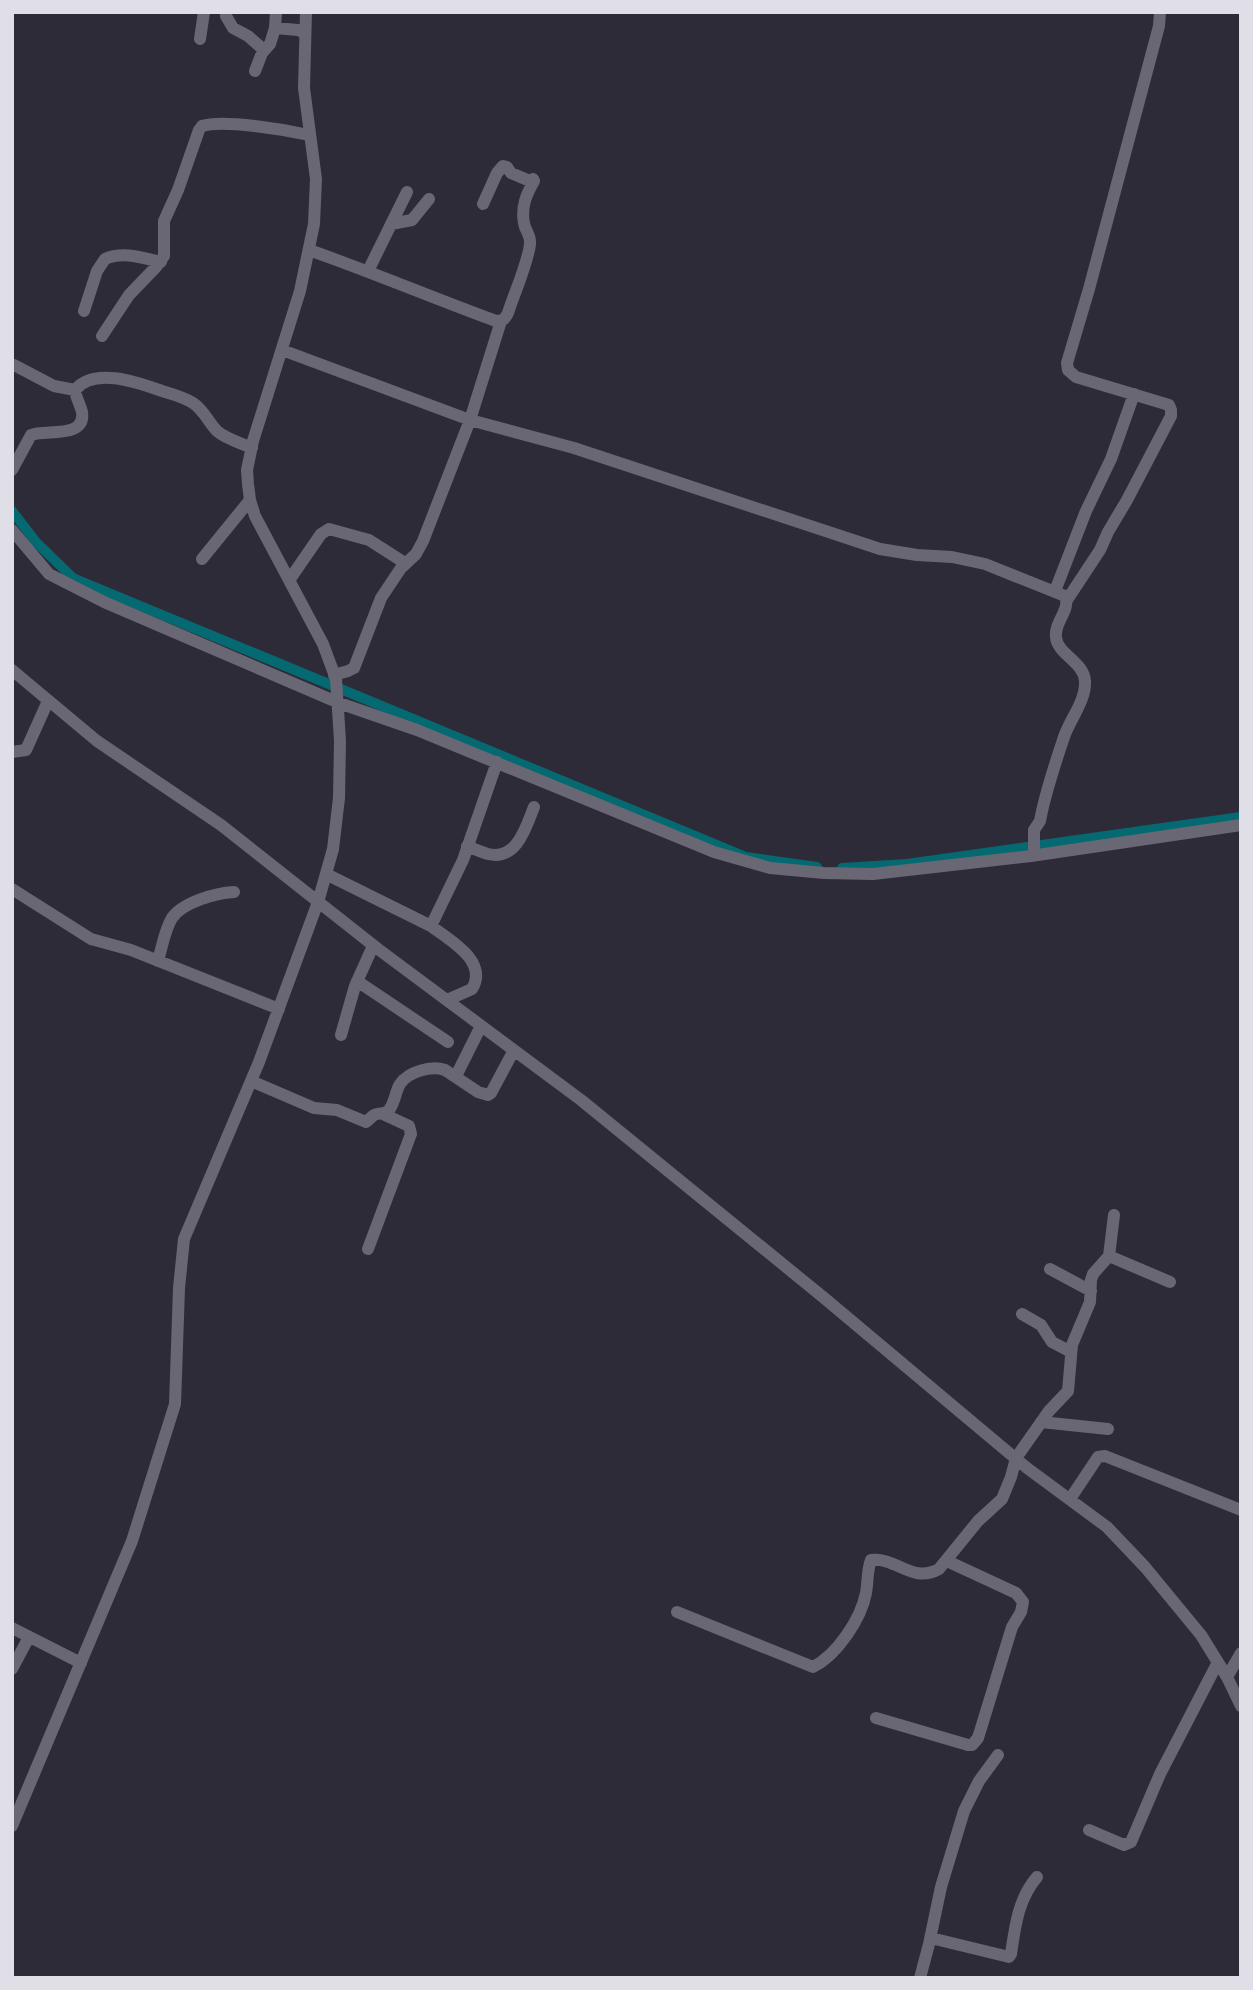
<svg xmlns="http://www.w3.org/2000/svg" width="1253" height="1990" font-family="'Work Sans',sans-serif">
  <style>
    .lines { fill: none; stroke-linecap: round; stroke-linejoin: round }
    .canal { stroke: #056971; stroke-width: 10 }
    .minor { stroke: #6a6775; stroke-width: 12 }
  </style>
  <rect width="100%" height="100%" fill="#2e2b38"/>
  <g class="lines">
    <path class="canal" d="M12,511L36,542L73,578L746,857L817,867
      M842,868L907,864L1241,817"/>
    <path class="minor" d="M226,16L233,28L248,36L264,50
      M275,28L298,30L305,33
      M200,39L204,12
      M255,71L262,53L270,44L275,28L276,12
      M391,224L412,220L429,199
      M309,250C372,272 433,298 496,321C503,321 505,319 508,313C514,294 528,263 530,244C531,235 525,231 524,223C521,207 526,195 534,181L533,179L530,181L511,173L507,167L503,166L497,173L483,204
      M368,271L407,192
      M84,311L97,271L105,259C123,251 143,258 161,262
      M102,336L129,295L156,267L164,256V221L178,190L199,130L202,126C223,119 286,130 309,135
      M282,350L470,420L574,448L880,549L917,555L952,557L985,564L1065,596C1071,610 1054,622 1056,637C1057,654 1084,662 1085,681C1086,701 1070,719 1064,737C1055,764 1045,793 1040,821L1034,830V852L1031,856
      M14,365L54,386L75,390
      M12,470L31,435C46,429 86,439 82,412C80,404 76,398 75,390C94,366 139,383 162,391C172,394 184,397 193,403C204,410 208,422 217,431C226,439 241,443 252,448
      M12,530L49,574L104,602L339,703L417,730L714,852L770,868L824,873L873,874L1031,856L1241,825
      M202,559L250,500
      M290,579L321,534L329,529L369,540L405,563
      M1055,591L1086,511L1111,459L1134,394
      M1067,600L1100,550L1108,532L1127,500L1171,416V410L1169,405L1076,377L1068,370L1067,363L1089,289L1159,26L1160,12
      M12,670L97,741L221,825L378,949L581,1100L823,1297L1027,1468L1107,1527L1145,1567L1201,1635L1227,1677L1241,1706
      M334,675L348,671L354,668L381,598L401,568L416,554L423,541L470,420L501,321
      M12,752L26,750L48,701
      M467,846C474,849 481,852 488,854C517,861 526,827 534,807
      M326,874L431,926L463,860L497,762
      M12,889L91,939L131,950L279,1009
      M431,926C449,940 489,961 472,989L447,1000
      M158,961C162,947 165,929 172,918C183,902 216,893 234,892
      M357,981L448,1042
      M341,1035L355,986L373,946
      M456,1076L481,1026
      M251,1081L314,1108L337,1110L366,1122C369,1120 371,1117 374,1115C380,1112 385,1115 389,1110C395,1103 395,1092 400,1084C408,1072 431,1065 445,1070L478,1092L488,1095L491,1093L514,1050
      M368,1249L411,1134L409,1126L383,1114
      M1109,1256L1170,1282
      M1050,1269L1091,1291
      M1022,1314L1041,1325L1052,1342L1071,1352
      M1041,1422L1108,1429
      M1070,1499L1098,1457L1105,1456L1241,1510
      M677,1612L813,1667C837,1655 861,1619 866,1593C868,1582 867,1570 871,1560C897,1557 912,1584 939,1569L978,1521L1002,1499L1011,1477L1016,1458L1049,1411L1068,1391L1072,1345L1090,1302L1091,1280L1093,1274L1109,1256L1114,1215
      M12,1628L81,1663
      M12,1669L29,1637
      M1227,1677L1241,1653
      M876,1718L968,1745H972L978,1738L1012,1627L1021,1612L1023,1602L1016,1593L947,1561
      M12,1826L132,1541L175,1404L179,1288L184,1239L259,1062L318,902L333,849L339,798L340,741L336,679L323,644L255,516L250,500L248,484L247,470L253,441L300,291L314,224L316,179L304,88L306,12
      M1089,1830L1124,1845L1131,1842L1160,1774L1218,1662
      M931,1938L1009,1957L1011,1954C1015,1927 1018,1899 1037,1877
      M920,1978L929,1944L941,1887L964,1811L979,1781L998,1755"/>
  </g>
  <rect width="1253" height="1990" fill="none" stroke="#e0dfe7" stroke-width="28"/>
</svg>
